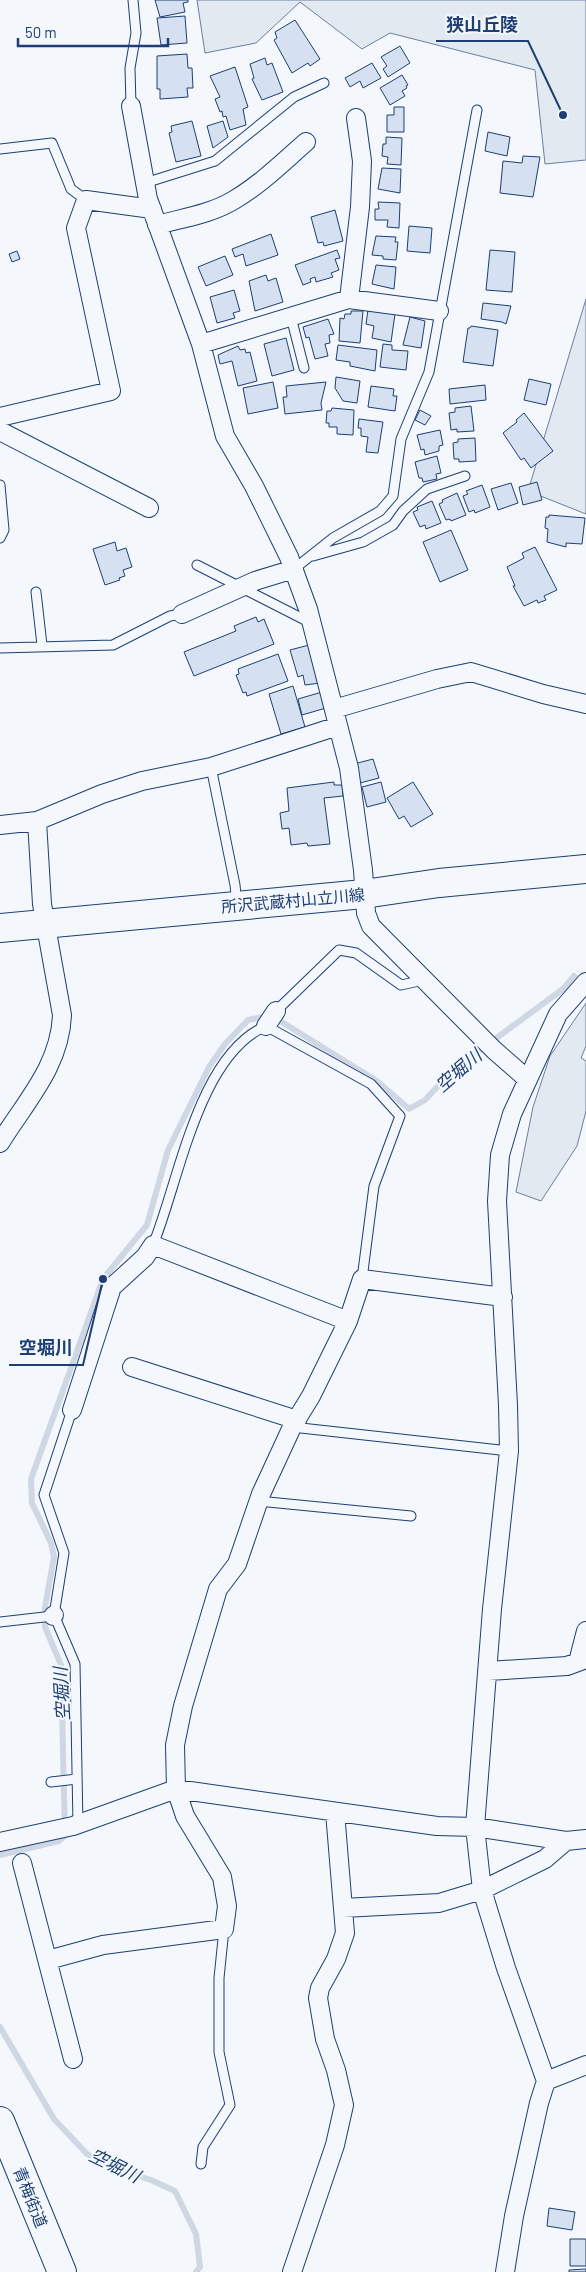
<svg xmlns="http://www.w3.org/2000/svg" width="586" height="2272" font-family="Barlow,'Noto Sans JP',sans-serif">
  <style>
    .green { fill: #e3e9f0; stroke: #687fa3 }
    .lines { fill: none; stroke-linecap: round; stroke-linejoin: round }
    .stream { stroke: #cfd7e4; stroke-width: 6 }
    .building { fill: #d5e0f0; stroke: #1d3f73 }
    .service-casing { stroke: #1d3f73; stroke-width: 11 }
    .minor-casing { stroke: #1d3f73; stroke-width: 20 }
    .primary-casing { stroke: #1d3f73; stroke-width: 30 }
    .service { stroke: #f4f7fb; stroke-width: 9 }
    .minor { stroke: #f4f7fb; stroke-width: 18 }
    .primary { stroke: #f4f7fb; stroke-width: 28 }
    .labels { text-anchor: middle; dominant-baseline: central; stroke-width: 4; stroke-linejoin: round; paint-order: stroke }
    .street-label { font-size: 16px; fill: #1d3f73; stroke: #f4f7fb }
    .water-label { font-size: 18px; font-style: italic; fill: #1d3f73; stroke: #f4f7fb }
    .leader { fill: none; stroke: #1d3f73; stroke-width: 2 }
    .callout-dot { fill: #1d3f73; stroke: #f4f7fb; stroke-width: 2 }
    .callout-label { font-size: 18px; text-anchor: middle; font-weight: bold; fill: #1d3f73; stroke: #f4f7fb; stroke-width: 4; stroke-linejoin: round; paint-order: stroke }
  </style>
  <rect width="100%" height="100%" fill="#f4f7fb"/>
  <path class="green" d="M197,0H586V160L545,164L535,70L390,33L362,49L300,2L256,43L205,53Z
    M586,299V514L528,491Z
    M586,1003V1046L581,1058L586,1061V1111L577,1146L541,1201L516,1192L533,1107L550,1056Z"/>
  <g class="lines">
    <path class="stream" d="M0,1855L59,1841L65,1836L61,1665L45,1627V1607L54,1557L51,1543L32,1503L31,1479L103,1279L147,1225L168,1150L209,1067L225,1044L248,1020L263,1017L277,1019L377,1081L409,1109L425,1100L453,1070L563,989L574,976
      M0,2027L54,2119L87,2154L110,2167L151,2180L175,2191L196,2234L200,2267L196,2272"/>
  </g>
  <path class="building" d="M155,0H188V2L183,3L185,12L160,17Z
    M185,16L187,43L161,45L157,18Z
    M295,20L320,59L310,66L308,63L292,73L274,40L277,38L275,32Z
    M400,46L410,63L388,77L383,69L387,66L381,57Z
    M187,54L188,68H192L193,88H187L188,97L160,99V89H157V56Z
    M265,58L267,65L272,63L283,92L262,100L252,79L254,78L250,64Z
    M372,63L381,78L363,88L360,81L350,87L345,78Z
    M235,67L248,107L243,109L246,125L230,130L226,116L223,117L222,111L220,112L215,99L220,97L210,76Z
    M402,75L408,85L406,86L407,88L402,91L405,96L390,105L380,88Z
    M394,107H404V132H387V115H394Z
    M192,121L201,156L176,162L169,133L172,132L171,126Z
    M223,121L228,137L213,148L207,126Z
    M488,132L510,137L507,156L485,151Z
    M386,137L402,138L401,165L387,164L388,157L382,156L383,144H386Z
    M523,156L540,157L533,197L500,193L503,161L522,163Z
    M382,168L401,169L400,193L378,189Z
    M378,202L400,203L399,228L387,227L388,220H375V209H379Z
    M335,210L343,241L324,246L323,242L318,243L311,217Z
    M409,226L432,228L430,253L407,251Z
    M271,234L278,255L246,266L243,254L235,257L232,249Z
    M376,236L396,237L395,242H398L396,260L383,259V256L372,255Z
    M337,250L340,258L335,259L339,270L331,273L333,277L316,282L315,277L310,279L311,282L303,285L295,265Z
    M490,250L515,252L512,292L486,290Z
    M17,251L20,259L12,262L9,254Z
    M225,256L233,275L206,286L198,267Z
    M376,265L396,267L394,289L372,284Z
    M266,275L268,281L276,278L283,302L255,311L249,281Z
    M234,290L240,311L233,313L235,318L217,323L210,297Z
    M483,303L511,306L506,324L502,322L481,319Z
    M368,310L395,314L391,342L372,338L374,326L366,324Z
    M351,311H363L360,343L339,341L340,318L344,319L345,314H351Z
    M410,317L425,321L421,348L403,345Z
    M328,319L334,334L329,335L330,343L325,344L328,356L315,359L309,337L306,338L303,327Z
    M471,326L498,330L493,366L463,362L468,328H470Z
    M286,338L294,370L272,376L264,344Z
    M383,344L392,345V350L408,351L406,370L380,367Z
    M338,345L377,350L375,371L350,366V362L336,360Z
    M238,346L240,350L245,349L246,353L250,352L257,381L238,386L232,361L220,364L218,355Z
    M336,377L360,381L357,403L343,401L335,388Z
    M529,379L551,384L546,405L524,400Z
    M273,382L278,408L248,414L243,388Z
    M326,382L321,403L322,410L285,414L283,397H287L286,386Z
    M485,385L486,400L450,404L449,389Z
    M371,386L394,389L393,396H397L395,411L368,407Z
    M471,406L474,431L457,432V429L451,430L449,413L455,412V408Z
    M332,408L354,410L353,435L337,434V427H329V423H326L327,411H331Z
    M420,410L431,416L425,425L415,420Z
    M524,413L553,451L531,468L524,458L521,460L503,433L517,422L516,420Z
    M359,419L383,422L378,453L366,452L368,437L361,436V428H358Z
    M440,430L443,445L439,446V451L425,455L424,449L421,450L417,435Z
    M475,438L476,461L459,462V459H454L453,443L458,442V439Z
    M437,456L441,473L436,474L437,479L423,482L422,478H419L415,462Z
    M537,482L542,500L523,505L519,487Z
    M511,483L518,503L498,510L491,489Z
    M482,485L490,507L475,513L474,510L469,512L463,496L468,494L466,491Z
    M457,493L466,515L451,521L450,519L446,520L439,504L443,502L442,500Z
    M432,501L441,523L426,529L425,525L420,527L413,512L418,510L417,507Z
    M549,515L585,518L582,544L566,543V547L547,542L548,529L545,528L546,517H549Z
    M451,530L468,570L440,582L423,542Z
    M115,542L117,551L126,548L132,567L123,570L125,576L119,578L120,580L105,585L93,549Z
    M535,547L557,590L544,596L546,600L538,603L537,600L524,606L513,586H515L507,567L524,558L522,553Z
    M256,617L258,622L264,619L274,644L194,676L184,652L236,631L234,626Z
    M313,644L320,683L305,685L303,675L298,677L290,650Z
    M278,654L288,681L247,696L246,692L243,693L236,675L239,674L238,669Z
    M293,686L305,727L281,734L269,694Z
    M322,692L326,708L302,715L298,699Z
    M373,759L379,778L360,783L354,764Z
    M334,782V785H342L343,796L324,798L330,844L308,846L307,843L291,845L289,828L282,829L280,813L289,811L287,788Z
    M381,782L386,802L367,807L362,787Z
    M413,782L433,814L411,827L404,816L399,819L387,798Z
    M549,2208L575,2212L572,2230L547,2226Z
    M570,2239H586V2266H570Z
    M586,2269V2272H569V2270Z"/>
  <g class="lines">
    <defs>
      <path id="service" d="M131,106L130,68L136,33L133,0
        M0,149L52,143L71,189L86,200
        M145,183L215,161L294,97L324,83
        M291,317L304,368
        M0,485L4,530L0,538
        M313,556L363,542L393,525L403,511L427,489L465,476
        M197,565L311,623
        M294,569L333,538L380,511L393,496L401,439L429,372L477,110
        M36,592L42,645
        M0,648L113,645L170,616L182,614
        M211,767L235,885L237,904
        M276,1011L339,950L356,953L401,985L424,980
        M153,1245C179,1182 198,1055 266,1026L371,1084L400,1116L374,1186L362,1279
        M72,1410L44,1495L64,1553L54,1615L75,1664L78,1825
        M292,1427L509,1451
        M258,1501L411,1516
        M0,1622L53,1616
        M51,1782L77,1779
        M201,2164L203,2147L230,2105L219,2052V1978L224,1929"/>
      <path id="minor" d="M131,106L148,199L201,344L225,436L254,486L289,557L308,609L349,768L363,870L366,913L371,926L494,1050L527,1079
        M157,225C183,218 211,214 234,200C261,184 283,162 306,142
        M349,299L360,207L362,161L356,118
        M201,344L349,299L439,311
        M0,417L111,391L76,228L86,200L152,209
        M0,431L149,508
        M182,614L255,581L294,569
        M334,709L437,679L471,672L543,694L586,704
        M0,825L37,821L102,794L142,781L211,767L338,726
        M266,1026L276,1011
        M0,1143C26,1101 60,1066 62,1015L42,904L37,821
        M132,1367L297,1420
        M72,1410L112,1287L145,1257L153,1245L348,1321
        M53,1616L54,1615
        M578,1662L586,1631
        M488,1671L567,1666L586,1659
        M0,1842L73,1826L176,1789L437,1826L475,1827L566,1841L586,1839
        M22,1863L73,2059
        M343,1908L439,1903L482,1890L545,1859L566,1841
        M48,1960L103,1945L224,1929L227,1906L222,1877L185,1816L176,1789L175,1745L183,1706L218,1589L237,1564L261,1494L292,1427L311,1396L348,1321L362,1279L503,1297
        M546,2081L586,2065
        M292,2272L335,2145L344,2105L336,2070L325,2039L318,1998L320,1988L336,1959L345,1933L335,1812
        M505,2272L514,2216L539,2103L546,2081L506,1968L482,1890L475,1827L492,1609L509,1451L508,1405L497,1201L500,1155L512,1114L558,1014L586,982"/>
      <path id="primary" d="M0,928L364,894L439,883L586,869
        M0,2121L62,2272"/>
    </defs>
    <use href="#service" class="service-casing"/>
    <use href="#minor" class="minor-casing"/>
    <use href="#primary" class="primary-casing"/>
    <use href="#service" class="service"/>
    <use href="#minor" class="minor"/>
    <use href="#primary" class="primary"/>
  </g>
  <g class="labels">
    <g class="street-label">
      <text transform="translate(293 900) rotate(-5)">所沢武蔵村山立川線</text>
      <text transform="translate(31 2197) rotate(68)">青梅街道</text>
    </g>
    <g class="water-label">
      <text transform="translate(458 1070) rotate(-41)">空堀川</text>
      <text transform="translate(61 1694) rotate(-93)">空堀川</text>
      <text transform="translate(115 2165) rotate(26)">空堀川</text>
    </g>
  </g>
  <path class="leader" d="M563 115L528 41H436M103 1279L83 1365H9"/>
  <g class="callout-dot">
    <circle cx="563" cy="115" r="5"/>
    <circle cx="103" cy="1279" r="5"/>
  </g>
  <g class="callout-label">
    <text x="482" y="31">狭山丘陵</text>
    <text x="46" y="1354">空堀川</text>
  </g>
  <path d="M18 38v8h150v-8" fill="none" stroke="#1d3f73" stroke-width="2.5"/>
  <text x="25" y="38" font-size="15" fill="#1d3f73" stroke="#f4f7fb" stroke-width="4" paint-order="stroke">50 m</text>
</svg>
